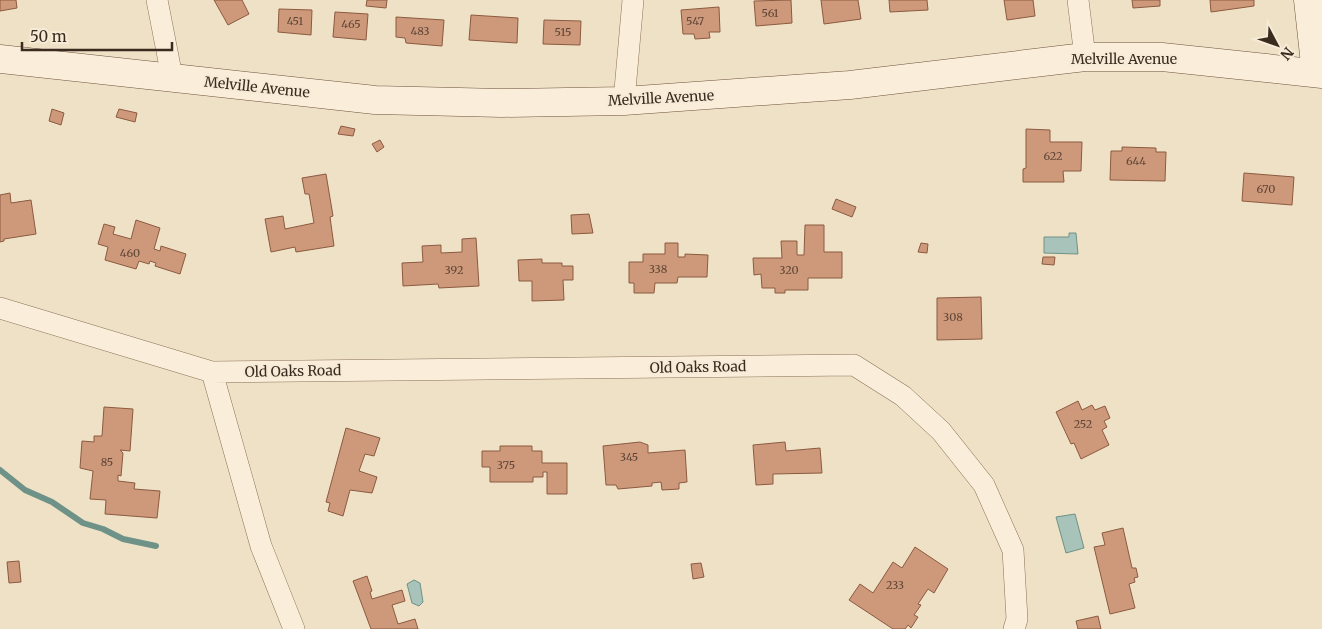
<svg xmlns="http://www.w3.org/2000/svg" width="1322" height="629" font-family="Merriweather,serif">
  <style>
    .water { fill: #a8c3b9; stroke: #6e9287 }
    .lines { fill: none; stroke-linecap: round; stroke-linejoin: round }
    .stream { stroke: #6e9287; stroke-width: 6 }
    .building { fill: #ce997b; stroke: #8b5a40 }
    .street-casing { stroke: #8b725b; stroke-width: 22 }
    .secondary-casing { stroke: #6d533e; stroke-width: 29 }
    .street { stroke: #faeeda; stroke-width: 21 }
    .secondary { stroke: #faeeda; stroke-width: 28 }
    .labels { text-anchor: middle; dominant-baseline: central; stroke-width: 4; stroke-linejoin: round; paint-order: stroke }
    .number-label { font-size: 11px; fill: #604636 }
    .street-label { font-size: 14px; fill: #3b2b1f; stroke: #f6ebd6 }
  </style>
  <rect width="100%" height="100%" fill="#efe1c6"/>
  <path class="water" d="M1069,233H1076L1078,254L1044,253V237H1069Z
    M1075,514L1084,548L1066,553L1056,517Z
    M414,580L420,583L423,602L419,606L412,603L407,584Z"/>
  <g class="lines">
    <path class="stream" d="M0,470L25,490L52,502L83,523L103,529L123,539L156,546"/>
  </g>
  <path class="building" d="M0,0H16L17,8L0,11Z
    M214,0H242L249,14L228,25Z
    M367,0H387L386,8L366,6Z
    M791,0L792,23L756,26L754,1Z
    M821,0H858L861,19L824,24Z
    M889,0H927L928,10L890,12Z
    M1004,0H1033L1035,16L1007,20Z
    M1132,0H1160V6L1133,8Z
    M1210,0H1254V6L1211,12Z
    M719,7L720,32H709L710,38L695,39L694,34H683L681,10Z
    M279,9L312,10L311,35L278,32Z
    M335,12L368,14L366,40L333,37Z
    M471,15L518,18L517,43L469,40Z
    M396,17L444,20L442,46L406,43L405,38L396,37Z
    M544,20L581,21L580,45L543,44Z
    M52,109L64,113L61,125L49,121Z
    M119,109L137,113L135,122L116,117Z
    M341,126L355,129L353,136L338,134Z
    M1026,129L1050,130V142H1082L1081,171H1063L1064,182H1023V169L1026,168Z
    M380,140L384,147L377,152L372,144Z
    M1122,147L1156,148V152H1166L1165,181L1110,180L1111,151H1122Z
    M1244,173L1294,177L1292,205L1242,201Z
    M326,174L333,216L330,217L334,246L296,252L295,247L271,252L265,219L283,216L285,229L314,223L309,194H305L302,178Z
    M10,193L11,203L31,200L36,234L4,239V241L0,242V195Z
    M836,199L856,207L852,217L832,209Z
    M589,214L593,233L572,234L571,215Z
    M136,220L160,228L154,249L160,251L161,246L186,254L180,274L155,266L156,263L150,261L149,264L139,261L136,269L105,260L108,247L98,244L104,224L115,227L113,234L131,239Z
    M805,225H824V252H842V278H808V290H785V293H775V288H762L761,274L754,275L753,258H782L781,241H797V255H804Z
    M476,238L479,286L439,288L438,284L403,286L402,263L423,262L422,246L441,245V253L462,252V239Z
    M665,243H678V257H685V254L708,255L707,277H678L677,283H655L654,293H634V283H629V262H643V254H665Z
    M921,243L928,244L927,253L918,252Z
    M1043,257H1055L1054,265L1042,264Z
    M542,259V263H562V266H573V280H563L564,300L532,301V281H519L518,260Z
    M981,297L982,339L937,340V298Z
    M1078,401L1082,410L1092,405L1095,410L1105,406L1110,418L1104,421L1107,427L1102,430L1109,445L1081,459L1074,443L1071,444L1056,412Z
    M104,407L133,409L130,451L120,450L123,453L121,476L118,475V481L135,483L134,489L160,491L157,518L105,514L106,500L90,499L93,471L80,468L82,441L94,442V436H102Z
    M346,428L380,438L374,456L365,454L359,471L377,477L372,493L350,490L343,516L328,511L330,503L326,502Z
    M640,442L648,445V453L685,450L687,482L679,483V489L662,490L661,482L652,483V486L618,489L616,485H606L603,446Z
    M785,442L786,451L820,448L822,473L773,474V484L756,485L753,445Z
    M500,446H532V451H542V463H567V494H547V472H543V477H533V482H490V467H482V451H500Z
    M1123,528L1132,568H1136L1138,577L1134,578L1135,582L1129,584L1135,608L1110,614L1094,547L1105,545L1102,533Z
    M915,547L948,569L934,593L928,589L918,604L921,605L914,615L918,617L911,628L908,625L905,629H893L849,600L860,584L873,593L893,562L902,568Z
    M19,561L21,582L9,583L7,562Z
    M701,563L704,577L693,579L691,564Z
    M367,576L372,591L370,592L372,599L402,590L405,601L392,605L398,624L415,619L418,629H371L353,581Z
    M1098,616L1101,629H1078L1076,621Z"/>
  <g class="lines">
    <defs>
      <path id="street" d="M157,0L172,77
        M1078,0L1085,57
        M624,101L633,0
        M0,308L212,372L854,365L903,396L941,431L984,485L1013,550L1017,619L1014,629
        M212,372L261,546L294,629"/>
      <path id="secondary" d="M1308,0L1316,73
        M0,59L375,100L502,103L624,101L850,85L1085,57H1162L1322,74"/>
    </defs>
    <use href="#street" class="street-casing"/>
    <use href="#secondary" class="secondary-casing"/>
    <use href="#street" class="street"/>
    <use href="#secondary" class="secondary"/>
  </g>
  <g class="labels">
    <g class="number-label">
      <text x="770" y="13">561</text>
      <text x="295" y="21">451</text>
      <text x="695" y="21">547</text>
      <text x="351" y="24">465</text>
      <text x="420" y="31">483</text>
      <text x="563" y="32">515</text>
      <text x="1053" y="156">622</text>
      <text x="1136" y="161">644</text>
      <text x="1266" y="189">670</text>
      <text x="130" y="253">460</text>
      <text x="658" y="269">338</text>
      <text x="454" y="270">392</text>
      <text x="789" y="270">320</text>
      <text x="953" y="317">308</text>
      <text x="1083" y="424">252</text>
      <text x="629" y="457">345</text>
      <text x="107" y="462">85</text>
      <text x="506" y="465">375</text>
      <text x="895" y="585">233</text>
    </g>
    <g class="street-label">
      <text x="1124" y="59">Melville Avenue</text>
      <text transform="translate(257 87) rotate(6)">Melville Avenue</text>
      <text transform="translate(661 98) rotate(-3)">Melville Avenue</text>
      <text transform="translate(698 367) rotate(-1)">Old Oaks Road</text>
      <text transform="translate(293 371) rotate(-1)">Old Oaks Road</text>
    </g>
  </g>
  <g transform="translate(1277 45) rotate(131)" stroke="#f6ebd6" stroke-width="4" paint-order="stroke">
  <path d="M0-4L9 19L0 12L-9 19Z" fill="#3b2b1f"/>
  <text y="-8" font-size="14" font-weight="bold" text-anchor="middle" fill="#3b2b1f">N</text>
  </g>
  <path d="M22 42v8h150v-8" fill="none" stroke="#3b2b1f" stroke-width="2.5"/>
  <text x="30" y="42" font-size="15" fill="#3b2b1f" stroke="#f6ebd6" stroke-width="4" paint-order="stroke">50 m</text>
</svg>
